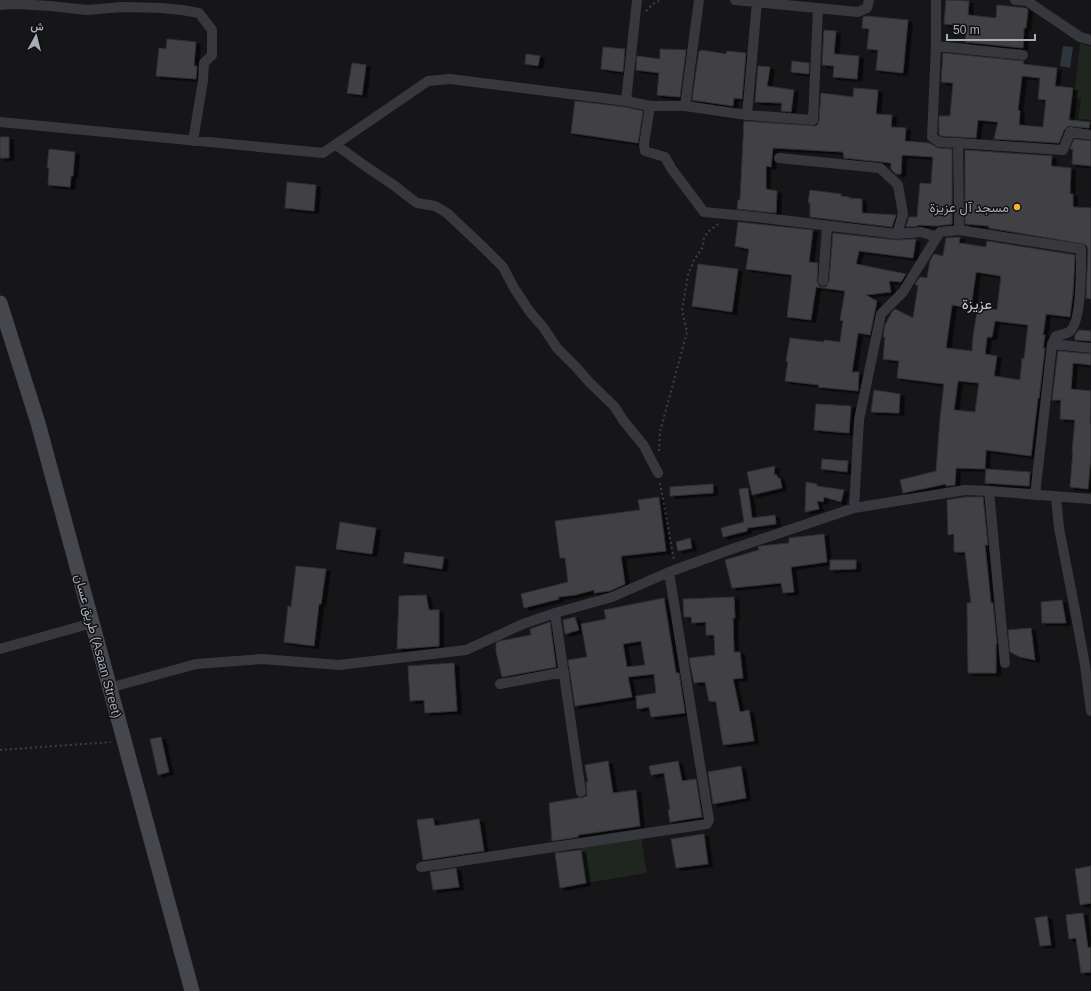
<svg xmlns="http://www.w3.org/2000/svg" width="1091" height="991" font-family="Arial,Vazirmatn,sans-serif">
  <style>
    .green { fill: #1e261f }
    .water { fill: #2c353c }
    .building { fill: #404145; stroke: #303034; fill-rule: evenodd; filter: url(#shadow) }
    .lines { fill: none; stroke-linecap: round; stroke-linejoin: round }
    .path { stroke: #3d3f44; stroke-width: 2; stroke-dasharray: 2 3; stroke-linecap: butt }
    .street { stroke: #37383d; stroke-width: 10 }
    .secondary { stroke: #45474d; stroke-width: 15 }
    .poi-dot { fill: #f2b134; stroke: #111113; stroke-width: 1.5 }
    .labels { text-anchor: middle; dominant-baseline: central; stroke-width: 3; stroke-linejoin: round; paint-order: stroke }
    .poi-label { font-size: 13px; fill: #a8adb8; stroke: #111113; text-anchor: end }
    .street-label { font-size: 13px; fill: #a8adb8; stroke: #111113 }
    .quarter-label { font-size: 15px; fill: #c9ccd4; stroke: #111113 }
  </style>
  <defs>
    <filter id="shadow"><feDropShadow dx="4.5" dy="2.5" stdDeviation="0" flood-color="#0009"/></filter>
  </defs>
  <rect width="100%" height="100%" fill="#161618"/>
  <path class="green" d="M1080,43L1091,47V120L1078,119L1081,99L1074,98Z
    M641,838L647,873L586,883L580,847Z"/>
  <path class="water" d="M1063,46L1073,47L1070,68L1060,66Z"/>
  <path class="building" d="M946,0L969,1L968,15L996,18L997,5L1026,8L1028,10L1026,28H1024L1023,48L965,42L967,26L944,24Z
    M866,16L908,20L903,73L876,70L878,50L867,49L869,29L862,28L863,17Z
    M824,30L836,31L834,54L859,56L857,79L833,77L834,66L822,65Z
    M167,39L196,42L194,66H197L196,79L156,76L159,48L166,49Z
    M603,47L625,49L623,72L601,69Z
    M660,49L686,50L680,97L657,95L659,73L636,70L637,56L660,59Z
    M701,50L726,54L727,51L746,53L742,99L734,98L733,106L692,100L699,51H701Z
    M943,53L1024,61L1023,64L1057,68L1055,86L1073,88L1069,120L1090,122L1089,128L1068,126L1064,130L1059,143L994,139L998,122L978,120L976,138L941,136L939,134V116H950L953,83L941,82ZM1022,76L1040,78L1038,99L1046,100L1043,127L1019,125L1020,111L1018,110Z
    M526,54L540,56L538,66L525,64Z
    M792,61L809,63V74L791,72Z
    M352,63L366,65L362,95L347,93Z
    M758,66L770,67L767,86L794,90L791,112L781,111L782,103L755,102Z
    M854,88L878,90L876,114L892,115L891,127L906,128L905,141L929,143L938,148L952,149V224L937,226L918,225V226L906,227L909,217H917L920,183L931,184L933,157L902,155L901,174H896L891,169V163L844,158L843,152L773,148L771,167L766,166V189L777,191L776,213L737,209L738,200H740L744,121L816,126L818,124L819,120L821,93L853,97Z
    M575,101L625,107L643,111L638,143L571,133Z
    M0,137H9V158H0Z
    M1074,139L1091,141V166L1072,164L1073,149H1070Z
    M49,149L75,152L73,176H71L70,187L48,185L49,168H47Z
    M965,150L1052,156L1051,166L1071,168L1070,194H1073V207L1091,208V299L1086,298L1088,249L1087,246L1084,244L989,228V226L965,224Z
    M287,182L316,185L314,211L285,208Z
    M810,190L841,194V196L849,197V198L862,199V213L896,215L892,227L810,217V203H808Z
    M738,222L813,230L809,262L818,263L817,281L819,286L822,287H826L829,281L833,233L896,240L916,239L913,258L859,251L856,264L906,274L901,282L889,281L891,292L866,295L877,301L870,335L858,333L852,372H859L858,391L818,387L819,385L785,381L788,362L786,361L790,338L824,342V340L840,342L843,321L840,320L845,291L816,287L811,320L787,317L792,275L746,269L749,249L735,246Z
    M960,237L959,243L986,247L987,241L1075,255L1073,293L1070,316V317L1046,314L1043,335H1045L1043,348H1045L1039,398H1038L1031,456L986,450L985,469L956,468L955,485L946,486V484L903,493L900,480L936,471L940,419L944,384L897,378L899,361L883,359L885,337H883L885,325L892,312L895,309L913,318L918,286L915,284L920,277L927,278L930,261L934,254L943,256L946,238ZM976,272L1001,276L997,310L978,307L973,336L972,351L946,348L952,305L971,308ZM995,321L1028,325L1024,359L1022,358L1020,380L994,376L997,356L985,354L987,337H992ZM958,381L979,383L975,412L954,410Z
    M698,264L738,269L732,312L692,306Z
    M1079,330L1091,331V341L1075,340V335Z
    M1058,351L1091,354V365L1073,363L1071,389L1091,391L1090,423H1091V455L1088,489L1070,487L1073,451H1072L1075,420L1060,419L1061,400H1052Z
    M874,390L900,394L899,413L871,412Z
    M816,404L851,406L849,433L814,430Z
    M822,459L848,461L847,472L821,469Z
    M775,466L774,474L777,475L778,478H780L782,488L752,495L747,472Z
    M986,469L1030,472L1029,486L985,483Z
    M806,482L817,484V486L844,490L841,502L824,497L823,502L817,501L819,509L805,512Z
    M713,484V493L670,496V487Z
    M748,488L752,518L775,515L776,524L747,528V531L723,537L721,528L744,522L739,489Z
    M659,497L666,551L621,556L625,584L610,591L594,593V590L575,595L558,597L559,599L524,608L521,594L568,582L565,558H560L555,521L640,510L638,500Z
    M965,497H983L988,545H985L991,603H993L997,644H996V673H968L967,603H971L965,552H954V534L948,535L947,500Z
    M340,522L376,528L372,554L336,549Z
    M824,534L827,562L791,567L794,592L783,593L781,583L732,588L725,560L759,550L758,547L761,546L789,543V538Z
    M690,538L692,548L678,551L676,542Z
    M405,552L444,557L442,569L403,563Z
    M830,560H856V569L830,570Z
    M296,566L326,569L321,604H319L314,646L284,642L288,606L291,607Z
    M426,595L429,610H439V646L397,649L399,596Z
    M734,597L735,618H733L734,652H740L743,678L733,679L740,712L749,710L754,741L723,745L716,702L709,701L705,682L694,683L689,658L715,655L714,635H706V622L692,623L691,617H684L683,599Z
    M664,598L676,673H679L685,713L651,717L649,707L637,709L636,696L656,693L654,674L628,677L632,697L575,706L568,660L587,657L581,624L606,619L604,610ZM641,641L645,665L627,667L623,644Z
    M1062,600L1066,623H1042L1041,602Z
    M575,617L579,630L565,634L563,620Z
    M550,622L556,667L502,677L496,652V643L500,641L531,635L530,629Z
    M1031,628L1035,660L1020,657L1010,652L1008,630Z
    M454,663L457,711L425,713L424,700L410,701L408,666Z
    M161,737L169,772L158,775L150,739Z
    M608,761L613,793L636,790L640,826L578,835V837L552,841L549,803L578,798H582L587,796V791L586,782H588L585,765Z
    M678,761L682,781L696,779L702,817L670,822L668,810H670L664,773L651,775L649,766Z
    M741,766L746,798L713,804L708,772Z
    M433,818L435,826L479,819L484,851L423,860L417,820Z
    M704,834L708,864L676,868L671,839Z
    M581,850L586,883L560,888L555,853Z
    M1091,866V903L1080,905L1075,869Z
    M456,868L459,887L433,890L430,872Z
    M1083,913L1088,948L1091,947V972L1081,973L1076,938L1069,939L1066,915Z
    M1047,916L1051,945L1040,946L1035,918Z"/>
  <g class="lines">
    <path class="path" d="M646,11L653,4L661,0
      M659,451L660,432L687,332L682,310L688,275L694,260L703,247L704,237L710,230L718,224
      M660,483L674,560
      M0,750L111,742"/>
    <path class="street" d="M735,0L858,12L867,8L869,0
      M1015,0L1027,1L1080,37L1091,40
      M0,5L15,4L50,6L87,10L122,7L161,8L182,10L199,13L212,30V55L204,63L203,81L193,141
      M936,46L1023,55
      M626,101L637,0
      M650,106L644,144L645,151L665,157L671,168L704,212L757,217L897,234L921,232L937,237
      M685,106L699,0
      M747,115L757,2
      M0,122L323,153L428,81L450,79L626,101L650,106H685L747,115L813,120L818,9
      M958,143L1063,150L1070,132L1091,135
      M336,145L368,168L395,186L405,194L417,203L435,206L447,213L485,249L503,267L514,288L530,312L543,327L557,348L576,367L590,383L614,406L623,420L644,446L658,473
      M779,158L880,168L898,185L903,214L897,234
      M959,230L1081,249C1081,265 1082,324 1069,332C1065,334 1060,335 1056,336L1052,344L1035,495
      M823,281L827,226
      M1052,344L1091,348
      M989,491L1005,663
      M1056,497L1059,528L1075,610L1085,665L1091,711
      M854,508L859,420L881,314L903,292L940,232L959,230L958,143L939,142L932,137L936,46V0
      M555,613L581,792
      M0,649L92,623
      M500,684L564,672
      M109,688L196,664L262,659L339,665L466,650L523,624L555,613L612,597L669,572L732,549L854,508L965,490L989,491L1091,499
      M421,867L707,824L709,820L669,572"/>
    <path class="secondary" d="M0,303L38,423L192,991"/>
  </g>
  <circle class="poi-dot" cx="1017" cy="207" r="4"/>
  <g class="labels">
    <g class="poi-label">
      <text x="1009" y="207">مسجد آل عزيزة</text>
    </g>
    <g class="street-label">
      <text transform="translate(98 646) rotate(75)">طريق عسان (Asaan Street)</text>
    </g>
    <g class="quarter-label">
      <text x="977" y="303">عزيزة</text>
    </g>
  </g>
  <g transform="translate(36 36) rotate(7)" stroke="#111113" stroke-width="3" paint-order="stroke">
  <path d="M0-3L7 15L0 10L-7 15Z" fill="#a8adb8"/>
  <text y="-6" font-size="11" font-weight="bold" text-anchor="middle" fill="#a8adb8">ش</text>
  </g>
  <path d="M947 34v6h88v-6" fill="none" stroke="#a8adb8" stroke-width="2"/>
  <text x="953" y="34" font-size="12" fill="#a8adb8" stroke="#111113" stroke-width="3" paint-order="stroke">50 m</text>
</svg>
